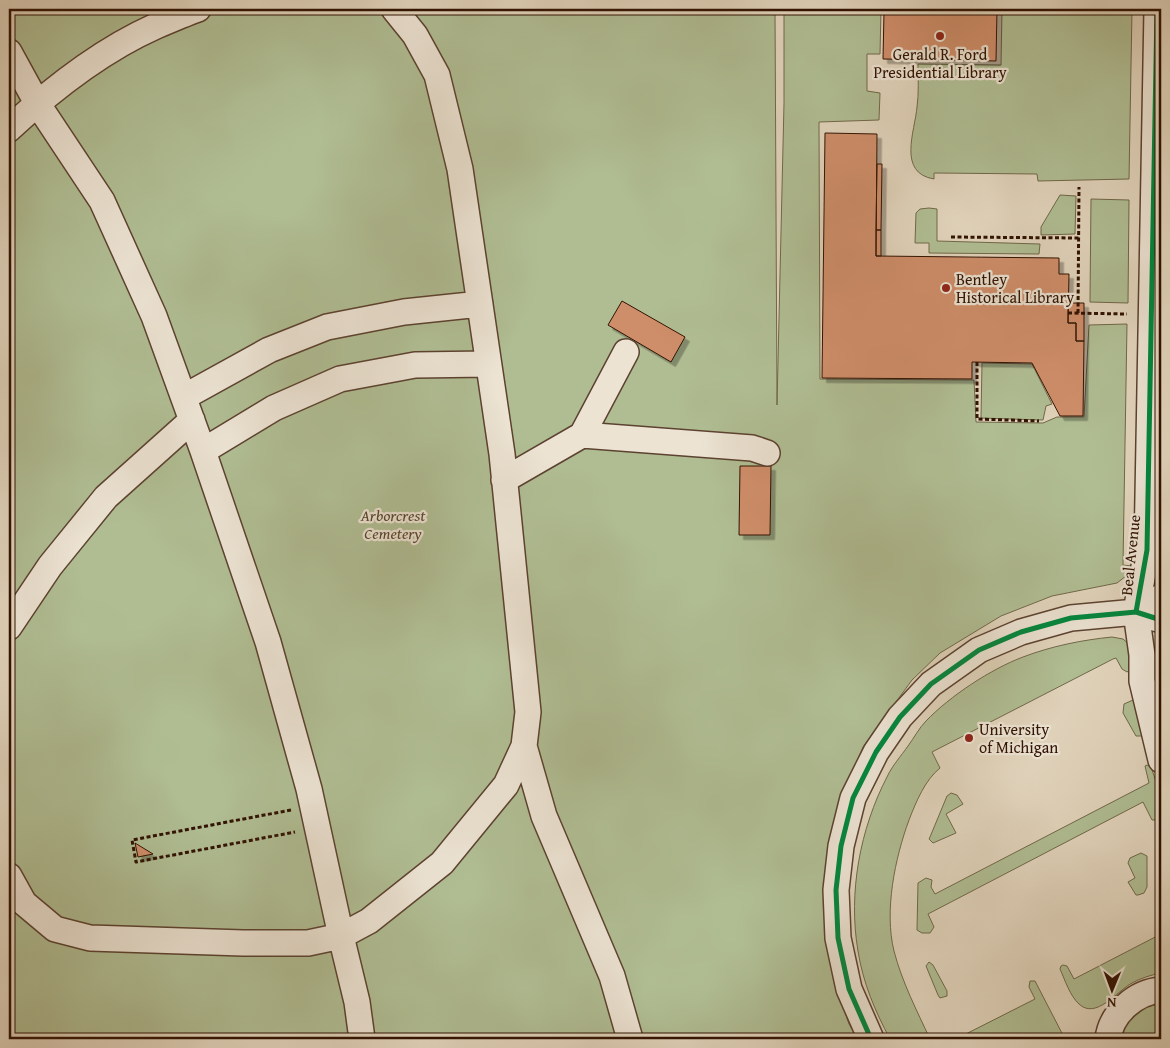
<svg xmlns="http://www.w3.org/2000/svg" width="1170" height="1048" font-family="'Gentium Book Plus',serif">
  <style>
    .green { fill: #b0bd93; stroke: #70684a }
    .building { fill: #cf8e6b; stroke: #301202; filter: url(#shadow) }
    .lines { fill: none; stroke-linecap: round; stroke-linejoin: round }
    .minor-casing { stroke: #5c4230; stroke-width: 28 }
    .path { stroke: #301202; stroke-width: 3; stroke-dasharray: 4 2.5; stroke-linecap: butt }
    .minor { stroke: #ece3d3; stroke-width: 25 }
    .cycleway-casing { stroke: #ece3d3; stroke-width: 8 }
    .cycleway { stroke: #00873e; stroke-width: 5 }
    .poi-dot { fill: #8f2418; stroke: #ece3d3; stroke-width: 2 }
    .labels { text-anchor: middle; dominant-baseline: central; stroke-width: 4.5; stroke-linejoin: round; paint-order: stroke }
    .poi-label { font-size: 16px; fill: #301202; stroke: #ece3d3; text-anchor: start }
    .park-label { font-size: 16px; font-style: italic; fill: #56452e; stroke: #ece3d3 }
    .street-label { font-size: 16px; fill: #301202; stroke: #ece3d3 }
  </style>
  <defs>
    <filter id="shadow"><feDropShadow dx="4.5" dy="4.5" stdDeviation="0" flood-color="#0004"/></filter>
  </defs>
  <rect width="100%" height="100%" fill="#e1d4bc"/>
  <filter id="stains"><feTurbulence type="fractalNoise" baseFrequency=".004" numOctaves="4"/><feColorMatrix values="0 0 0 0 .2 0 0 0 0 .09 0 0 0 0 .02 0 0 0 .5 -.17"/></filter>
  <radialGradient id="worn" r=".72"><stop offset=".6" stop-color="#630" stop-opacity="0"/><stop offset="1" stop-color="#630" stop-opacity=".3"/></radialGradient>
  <path class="green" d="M9,9H775L777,405L784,103V9H890L881,10L880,54H867V91L880,93L879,120L819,122L820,379L974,380L976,422L1043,423L1057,417H1084L1089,325L1127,324L1123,565L1132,566L1126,576L1117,583L1052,596L1001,616L940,653L912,680L863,747L843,796L828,852L824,912L830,956L837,989L849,1024L858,1039H9Z
    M1002,9H1132L1129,179L1038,181L1037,174L934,173V179C897,173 915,131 917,107C919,93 918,78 918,64L1001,65Z
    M1060,195L1076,196L1075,234L1041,235V227Z
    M1091,199L1129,200L1128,303L1090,302Z
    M929,208L937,209V241L1040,244L1039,254L929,253V243H915L916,213L920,209Z
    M982,363L1032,364L1052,404L1046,406L1043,420L981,418Z
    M1112,637L1123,639L1130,645V670L1127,672L1122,669L1116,658L1113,659L932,752L940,768C925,780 916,802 909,820C895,858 884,911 894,951C902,982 917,1011 930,1039H890C875,1011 863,983 858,951C848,893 860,829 887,777C892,766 901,756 908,746C914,738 919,728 926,721C950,696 991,669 1023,657C1052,646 1082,640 1112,637Z
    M1133,700H1135L1142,736H1136L1123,713L1124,704Z
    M1147,765L1151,767L1161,796V815L1156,820H1152L1143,802L928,914L934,927L930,933H922L917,930L918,883L926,878L932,880L931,887L935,894L1149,783L1145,766Z
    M951,793L957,795L963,804L946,814L956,833L933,843L929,839L930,837L947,796Z
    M1141,853L1147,856V887L1144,893L1138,895H1136L1128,882L1135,878L1128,863L1130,858Z
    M1161,934V973C1151,975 1141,978 1132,983C1117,991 1096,1020 1079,1004C1070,996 1065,980 1060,969L1061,966L1063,965L1067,966L1074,979Z
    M929,962L933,965L947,991V996L940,998L938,995L926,966Z
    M1030,981H1035L1065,1039H956L1035,999L1029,987Z
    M1161,1000V1039H1122C1125,1018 1142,1006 1161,1000Z"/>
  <path class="building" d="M895,9H997L996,61L883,59L884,12H895Z
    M825,133L877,134L876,256L1059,258V274H1069L1068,323H1076V341H1084L1083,416H1060L1032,363L972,362V379L822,378Z
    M877,164H882L881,230H876Z
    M876,230H881V256H876Z
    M622,301L685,337L671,362L608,325Z
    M1068,303H1084V341H1076V323H1068Z
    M740,466H771L770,535H739Z
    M135,843L153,854L138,857Z"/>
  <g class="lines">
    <defs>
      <path id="minor" d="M1157,9L1147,550L1136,612L1142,655V681L1161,760
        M9,52L37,103L102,201L154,316L203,451L268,642L309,789L341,936L357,1002L362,1039
        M9,129C52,89 102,50 156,26C170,20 184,14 198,9
        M184,397L269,350L327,327L404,312L480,304
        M582,435L752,448L767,453
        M203,451L274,408L340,379L415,365L488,364
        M504,480L582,435L626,352
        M1136,612L1161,597
        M9,627L50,566L106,497L192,420
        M524,746L544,816L612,976L630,1039
        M9,876L24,903L55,929L90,938L243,943H308L341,936L369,921L442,863L506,785L524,746L528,712L502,454L460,169L437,75L415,35L394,9
        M871,1039L849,989L838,938L836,890L841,846L853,798L876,752L900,717L931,684L979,650L1021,632L1071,618L1136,612L1161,620
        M1108,1039C1111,1013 1136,992 1161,990"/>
    </defs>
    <use href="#minor" class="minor-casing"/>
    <path class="path" d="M951,237L1079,238
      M1068,313L1127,314
      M1078,313L1079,187
      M977,362V419L1039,421
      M291,810L132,840L136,862L295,832
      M1158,903L1161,909"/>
    <use href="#minor" class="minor"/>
    <defs>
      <path id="cycleway" d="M1136,612L1147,550L1157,9
        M871,1039L849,989L838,938L836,890L841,846L853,798L876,752L900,717L931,684L979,650L1021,632L1071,618L1136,612L1161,620"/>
    </defs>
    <use href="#cycleway" class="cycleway-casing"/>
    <use href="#cycleway" class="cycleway"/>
  </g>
  <g class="poi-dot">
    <circle cx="940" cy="36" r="5"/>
    <circle cx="946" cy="288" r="5"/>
    <circle cx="969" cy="738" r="5"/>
  </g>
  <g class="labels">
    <g class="poi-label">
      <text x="940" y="54" text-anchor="middle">Gerald R. Ford<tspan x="940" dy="18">Presidential Library</tspan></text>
      <text x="956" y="279">Bentley<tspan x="956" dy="18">Historical Library</tspan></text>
      <text x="979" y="729">University<tspan x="979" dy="18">of Michigan</tspan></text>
    </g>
    <g class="park-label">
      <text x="393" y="515">Arborcrest<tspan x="393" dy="18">Cemetery</tspan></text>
    </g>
    <g class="street-label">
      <text transform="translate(1130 555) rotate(-84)">Beal Avenue</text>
    </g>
  </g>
  <rect width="1170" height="1048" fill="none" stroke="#e1d4bc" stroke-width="30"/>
  <rect x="10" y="10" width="1150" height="1028" fill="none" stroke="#301202" stroke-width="2.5"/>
  <rect x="15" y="15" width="1140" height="1018" fill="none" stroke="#301202"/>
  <g transform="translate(1112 990) rotate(181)" stroke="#ece3d3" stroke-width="4" paint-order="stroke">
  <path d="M0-4L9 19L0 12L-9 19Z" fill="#301202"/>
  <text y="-8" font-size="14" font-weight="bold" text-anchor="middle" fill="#301202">N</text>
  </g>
  <rect width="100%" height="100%" filter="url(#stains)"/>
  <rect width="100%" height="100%" fill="url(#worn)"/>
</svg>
